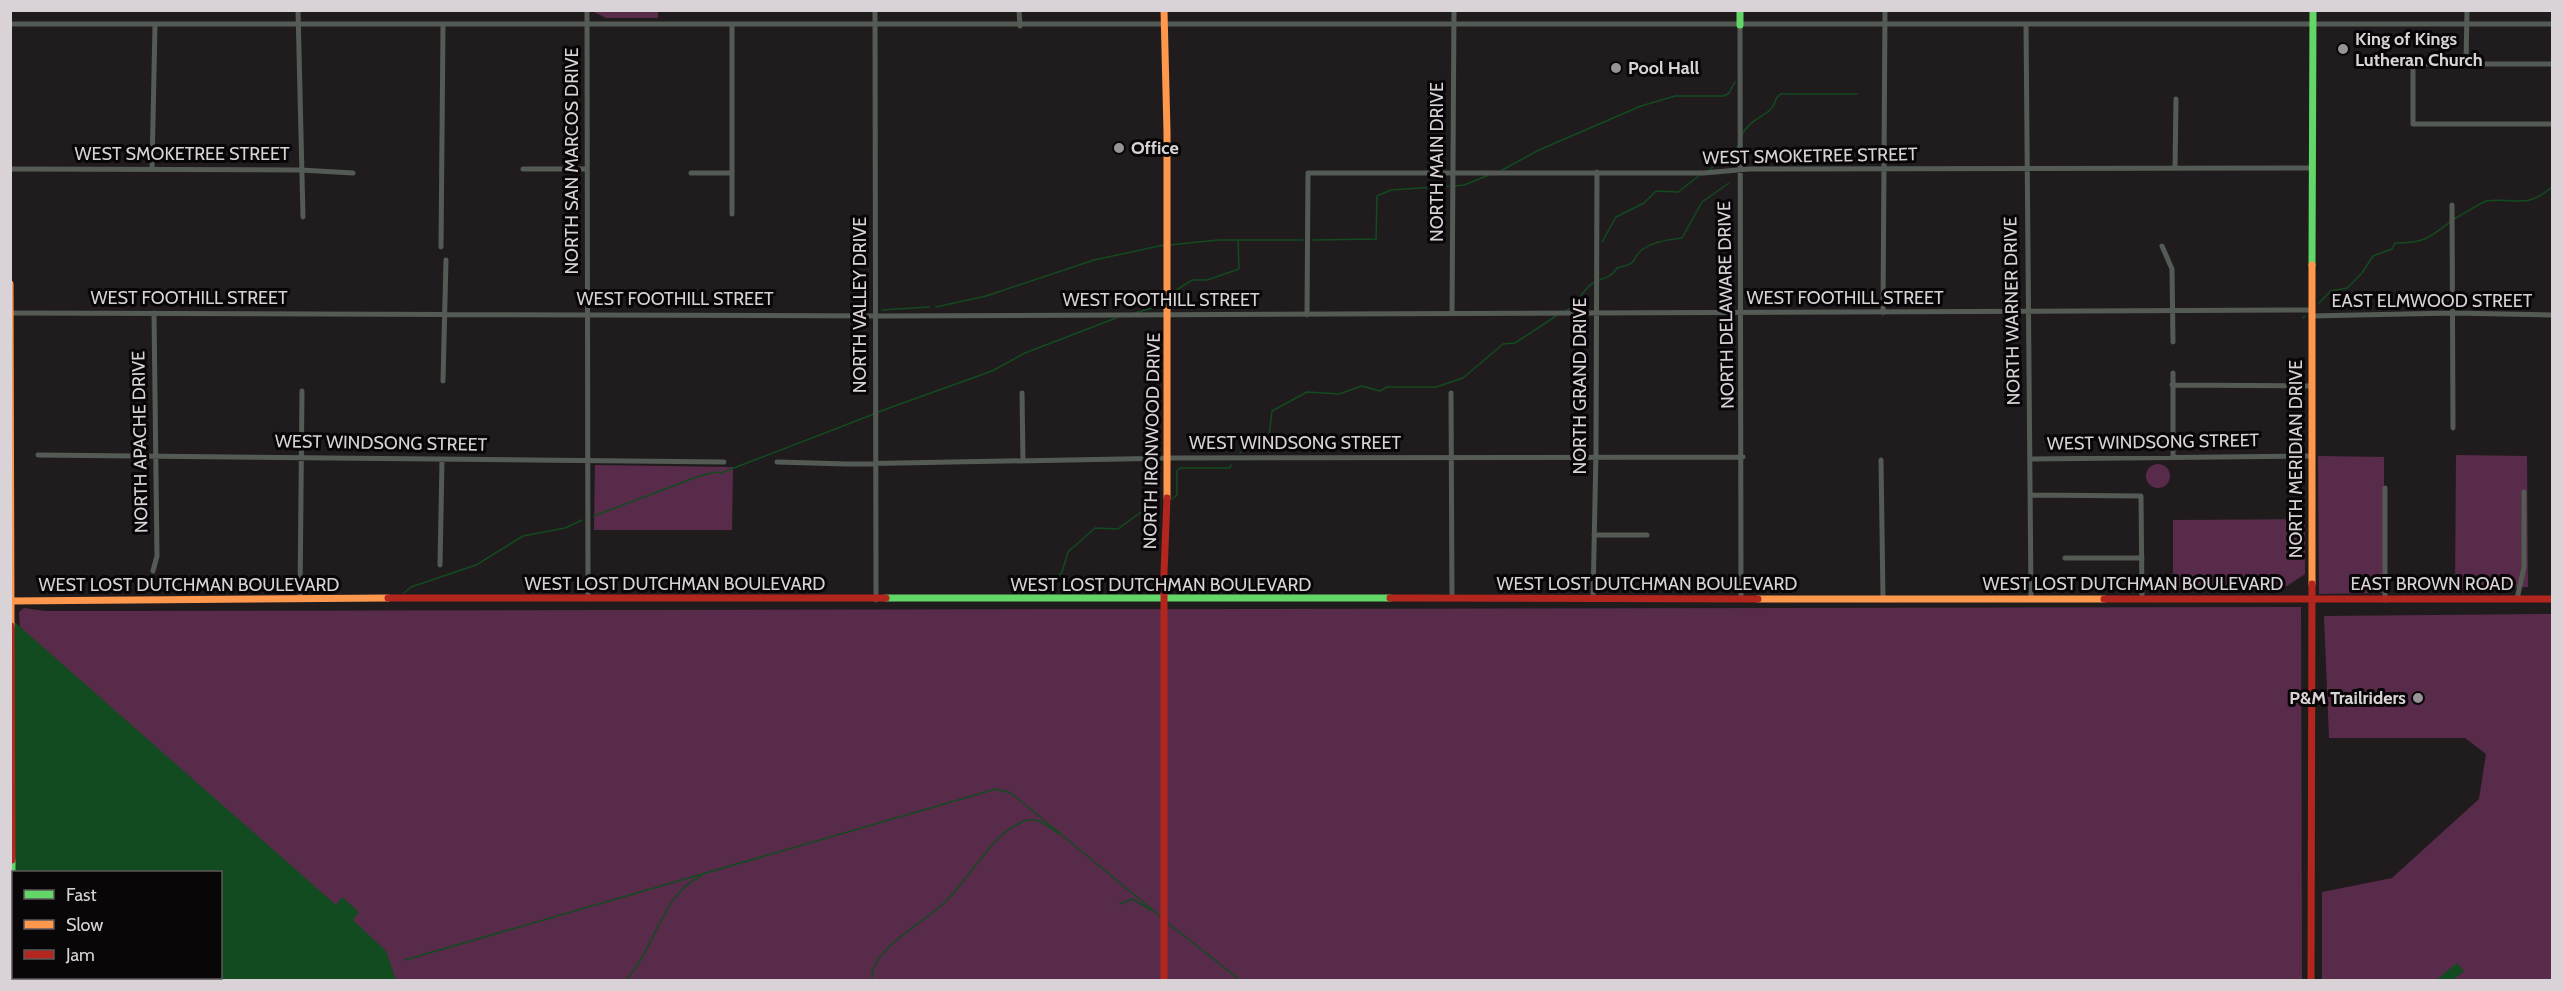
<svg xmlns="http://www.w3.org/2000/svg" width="2563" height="991" font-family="Cabin,sans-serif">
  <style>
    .green { fill: #592b4a }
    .water { fill: #124b20; fill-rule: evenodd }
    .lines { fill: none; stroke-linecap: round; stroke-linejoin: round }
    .stream { stroke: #124b20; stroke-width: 1.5 }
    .street { stroke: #545b54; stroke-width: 5 }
    .fast { stroke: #63d668; stroke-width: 7 }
    .slow { stroke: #ff974d; stroke-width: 7 }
    .jam { stroke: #b3261e; stroke-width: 7 }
    .poi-dot { fill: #989396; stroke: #090608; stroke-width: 2 }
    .labels { text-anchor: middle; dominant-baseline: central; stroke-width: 6; stroke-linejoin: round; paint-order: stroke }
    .poi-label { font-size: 18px; font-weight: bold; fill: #d9d3d7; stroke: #090608; text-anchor: start }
    .street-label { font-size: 18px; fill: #d9d3d7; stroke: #090608 }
  </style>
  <rect width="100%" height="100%" fill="#201c1e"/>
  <path class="green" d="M592,11H658V18H606Z
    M2456,455L2527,456L2528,587L2455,590Z
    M2318,456L2384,457V593L2319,594Z
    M2146 476a12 12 0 1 1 24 0a12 12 0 1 1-24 0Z
    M595,465L733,467L732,530H594Z
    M2305,519V574L2287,586L2173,589V520Z
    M2301,607L2302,980H21V978H220V872L21,646L19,612L24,608L45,611H130Z
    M2552,614V980H2322V892L2392,878L2479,799L2486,754L2465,738H2329L2324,616Z"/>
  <path class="water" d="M10,618L336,905L342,897L359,912L353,920L386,951L396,980H11ZM14,872H220V978H14Z
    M2457,963L2464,971L2453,980H2436Z"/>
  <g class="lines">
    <path class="stream" d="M1742,135C1750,118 1767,117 1773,106C1777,100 1774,98 1781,94H1857
      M1502,170L1539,150L1641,106L1675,96H1724L1729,93L1735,82
      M1710,170L1723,156L1734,152L1738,145
      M1454,186L1464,185L1489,175
      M2454,219C2458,217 2483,202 2486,201C2518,197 2525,210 2552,187
      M1313,240L1376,239L1377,196L1391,190L1449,186
      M1602,242L1616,217L1644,203L1656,191L1678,192L1700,175
      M1169,245L1218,240H1303
      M1169,295L1192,280H1207L1239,269L1238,240
      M2319,303L2331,291L2347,288L2362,273L2373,256L2392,249L2395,243C2423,243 2428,239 2450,222
      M936,307L986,296L1094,260L1164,245
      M882,310L929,307
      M1566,311C1577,305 1580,295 1589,286C1598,277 1609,281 1617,268C1642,262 1629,259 1643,249C1655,241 1668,240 1682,238L1702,202L1729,183
      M1135,313L1152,308L1165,298
      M2303,318L2305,316
      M878,412L992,371L1025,353L1116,318
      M1240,453L1244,449L1268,444L1272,411L1307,392L1339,394L1362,386L1380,391L1387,387H1436L1463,378L1503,344L1515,343L1556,316
      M1172,499L1177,495V471L1180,468H1230L1231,465
      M594,516L697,477L715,472L721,473L874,414
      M1051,589V583L1062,572L1068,552L1095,528L1118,529L1141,512L1159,507
      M404,593L411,587L476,565L523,536L565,528L582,520
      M1120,904L1132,899L1151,910
      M1168,923L1240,980
      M405,960L996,789L1011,793L1160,916
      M626,980C655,949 661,895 701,876
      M872,980C872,977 872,970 874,967C886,941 926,921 946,901C970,878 990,836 1022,822C1036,815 1048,826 1059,834"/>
    <path class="street" d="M298,10L303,217
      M587,10L588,599
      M875,10L876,600
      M1019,10L1020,26
      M10,24H2552
      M2026,24L2031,598
      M1740,25L1741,599
      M2466,64L2467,10
      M2552,64H2413V124H2552
      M2175,168L2176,99
      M10,169L301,170L353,173
      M152,169L155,25
      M523,169H587
      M691,173H732
      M2452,205L2453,428
      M732,214V26
      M2162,246L2172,269L2173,342
      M441,247L443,25
      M11,313L882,316L2311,310
      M1883,313L1885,10
      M1452,314L1454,10
      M1307,315L1308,173H1704L1749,169L2312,168
      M2311,316L2452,313L2552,315
      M2173,373V456
      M443,381L446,260
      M2172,385L2312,386
      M1022,393L1023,461
      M1451,393L1452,599
      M38,455L724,462
      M2031,459L2311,456
      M1881,460L1883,599
      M777,462L847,464L1175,458L1743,457
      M2031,495L2141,496L2142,598
      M1594,535H1647
      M2065,558H2142
      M440,565L442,460
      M153,571L157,556L154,313
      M300,598L302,391
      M1593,599L1596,451L1597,172
      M2517,599L2524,567V492
      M2385,600V488"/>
    <path class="fast" d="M1740,10V25
      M2312,265L2313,10
      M886,598H1390
      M12,860V980"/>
    <path class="slow" d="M1164,10L1167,132V498
      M10,284L11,626
      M2312,584V265
      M1758,599H2104
      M10,601L388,598"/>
    <path class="jam" d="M388,598H886
      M1390,598L1758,599
      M2104,599H2552
      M11,626L12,860
      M1164,980V573L1167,498
      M2311,980L2312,584"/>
  </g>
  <g class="poi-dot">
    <circle cx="2343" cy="49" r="6"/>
    <circle cx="1616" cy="68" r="6"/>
    <circle cx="1119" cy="148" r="6"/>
    <circle cx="2418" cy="698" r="6"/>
  </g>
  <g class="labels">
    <g class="poi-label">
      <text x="2355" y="39">King of Kings<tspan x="2355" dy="21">Lutheran Church</tspan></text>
      <text x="1628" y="68">Pool Hall</text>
      <text x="1131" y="148">Office</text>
      <text x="2406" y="698" text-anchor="end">P&amp;M Trailriders</text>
    </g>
    <g class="street-label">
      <text x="182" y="154">WEST SMOKETREE STREET</text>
      <text transform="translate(1810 156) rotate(-1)">WEST SMOKETREE STREET</text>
      <text transform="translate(572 161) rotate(-90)">NORTH SAN MARCOS DRIVE</text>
      <text transform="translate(1437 162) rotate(-90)">NORTH MAIN DRIVE</text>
      <text x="189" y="298">WEST FOOTHILL STREET</text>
      <text x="1845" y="298">WEST FOOTHILL STREET</text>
      <text x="675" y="299">WEST FOOTHILL STREET</text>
      <text x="1161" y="300">WEST FOOTHILL STREET</text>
      <text x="2432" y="301">EAST ELMWOOD STREET</text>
      <text transform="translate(860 305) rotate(-90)">NORTH VALLEY DRIVE</text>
      <text transform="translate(1726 305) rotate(-91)">NORTH DELAWARE DRIVE</text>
      <text transform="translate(2012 311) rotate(-91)">NORTH WARNER DRIVE</text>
      <text transform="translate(1580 386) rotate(-90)">NORTH GRAND DRIVE</text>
      <text transform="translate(1152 441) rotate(-89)">NORTH IRONWOOD DRIVE</text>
      <text transform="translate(140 442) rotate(-91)">NORTH APACHE DRIVE</text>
      <text transform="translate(2153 442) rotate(-1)">WEST WINDSONG STREET</text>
      <text transform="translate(381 443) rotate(1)">WEST WINDSONG STREET</text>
      <text x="1295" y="443">WEST WINDSONG STREET</text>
      <text transform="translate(2296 459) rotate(-90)">NORTH MERIDIAN DRIVE</text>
      <text x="675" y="584">WEST LOST DUTCHMAN BOULEVARD</text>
      <text x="1647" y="584">WEST LOST DUTCHMAN BOULEVARD</text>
      <text x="2133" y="584">WEST LOST DUTCHMAN BOULEVARD</text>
      <text x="2432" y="584">EAST BROWN ROAD</text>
      <text x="189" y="585">WEST LOST DUTCHMAN BOULEVARD</text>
      <text x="1161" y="585">WEST LOST DUTCHMAN BOULEVARD</text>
    </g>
  </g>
  <rect width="2563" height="991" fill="none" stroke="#d9d3d7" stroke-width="24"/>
  <rect x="12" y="871" width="210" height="108" fill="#090608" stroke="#5c585b" stroke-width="1.5"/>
  <rect x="24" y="890" width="30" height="9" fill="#63d668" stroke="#5c585b" stroke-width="1.5"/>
  <text x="66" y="901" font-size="18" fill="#d9d3d7">Fast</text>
  <rect x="24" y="920" width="30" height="9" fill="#ff974d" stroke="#5c585b" stroke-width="1.5"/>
  <text x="66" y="931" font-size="18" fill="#d9d3d7">Slow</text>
  <rect x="24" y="950" width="30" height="9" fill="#b3261e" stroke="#5c585b" stroke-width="1.5"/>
  <text x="66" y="961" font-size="18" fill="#d9d3d7">Jam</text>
</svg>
